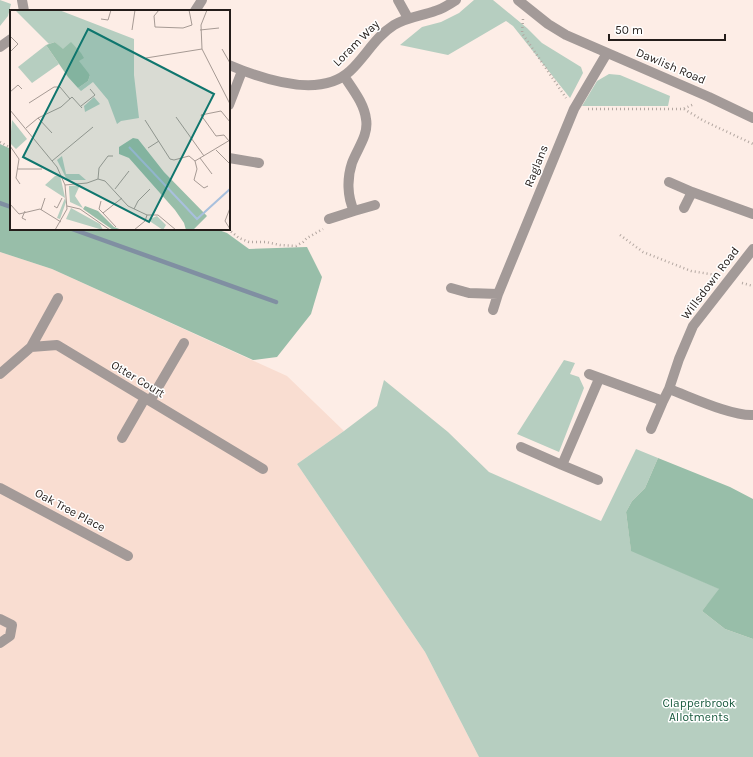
<svg xmlns="http://www.w3.org/2000/svg" width="753" height="757" font-family="Karla,sans-serif">
  <style>
    .built { fill: #f9ddd1 }
    .green { fill: #b6cec0 }
    .forest { fill: #98bea9 }
    .lines { fill: none; stroke-linecap: round; stroke-linejoin: round }
    .stream { stroke: #808fa2; stroke-width: 4.5 }
    .path { stroke: #b3a7a1; stroke-width: 2.5; stroke-dasharray: 1 3; stroke-linecap: butt }
    .minor { stroke: #a39a98; stroke-width: 10 }
    .labels { text-anchor: middle; dominant-baseline: central; stroke-width: 3; stroke-linejoin: round; paint-order: stroke }
    .street-label { font-size: 12px; fill: #241d1a; stroke: #fff }
    .park-label { font-size: 12px; fill: #18593d; stroke: #fff }
    .inset-river { fill: none; stroke: #a8c0dd; stroke-width: 2 }
    .inset-road { fill: none; stroke: #a69a94; stroke-width: 1 }
    .view { fill: #0f766e; fill-opacity: 0.15; stroke: #0f766e; stroke-width: 2 }
    .inset-edge { fill: none; stroke: #241d1a; stroke-width: 2 }
  </style>
  <rect width="100%" height="100%" fill="#fdede6"/>
  <path class="built" d="M0,252L52,269L287,376L344,431L297,464L425,652L479,757H0Z"/>
  <path class="green" d="M0,0L11,4L8,16L0,26Z
    M474,0H493L527,28L542,43L581,67L583,73L570,98L513,26L506,21L448,55L400,45L422,27L441,22L459,13Z
    M609,74L620,75L670,96L668,106H582L597,81Z
    M564,360L575,363L570,374L579,377L584,388L559,452L517,434Z
    M384,380L448,432L489,472L601,521L636,449L658,458L645,488L632,501L626,512L631,550L720,589L702,611L725,629L753,639V757H479L425,652L297,464L344,431L377,406Z"/>
  <path class="forest" d="M0,144L11,149V229H216L227,233L249,249L307,247L322,277L311,314L277,357L253,360L52,269L0,252Z
    M658,458L730,487L753,499V639L725,629L702,611L719,589L631,551L626,512L632,501L645,488Z"/>
  <g class="lines">
    <path class="stream" d="M0,203L11,207
      M72,229L276,302"/>
    <path class="path" d="M523,19L522,33L566,98
      M588,109H683L694,104
      M684,109L704,121L753,144
      M0,142L11,148
      M228,229L239,238L249,242H266L280,245L296,246L303,242L307,238L323,229
      M620,235L643,252L691,271L716,275
      M742,283L753,286"/>
    <path class="minor" d="M22,0L24,11
      M398,0L408,18
      M518,0L548,24L566,35L709,97L753,118
      M195,11L202,0
      M0,47L11,39
      M229,65C262,79 320,99 350,71C366,56 375,37 394,25C407,17 421,16 435,11C442,9 450,4 456,0
      M229,105L242,71
      M229,158L259,163
      M669,182L692,192L753,214
      M684,208L692,192
      M354,211L375,205
      M329,219L354,211C347,196 347,178 352,163C357,149 369,135 366,119C364,103 353,90 344,76
      M451,288L469,293L498,294
      M493,310L498,294L574,109L607,53
      M31,347L58,298
      M0,374L31,347L57,345L263,469
      M589,374L663,401L669,389L679,359L693,326L753,249
      M669,389C691,397 731,416 753,415
      M150,401L184,343
      M651,429L663,401
      M122,438L145,398
      M521,447L562,465
      M598,480L562,465L599,379
      M0,488L128,556
      M0,619L12,625L10,636L0,643"/>
  </g>
  <g class="labels">
    <g class="street-label">
      <text transform="translate(356 43) rotate(-45)">Loram Way</text>
      <text transform="translate(671 66) rotate(23)">Dawlish Road</text>
      <text transform="translate(536 166) rotate(-68)">Raglans</text>
      <text transform="translate(710 283) rotate(-53)">Willsdown Road</text>
      <text transform="translate(138 379) rotate(31)">Otter Court</text>
      <text transform="translate(70 510) rotate(28)">Oak Tree Place</text>
    </g>
    <g class="park-label">
      <text x="699" y="703">Clapperbrook<tspan x="699" dy="14">Allotments</tspan></text>
    </g>
  </g>
  <g transform="translate(10 10)">
    <rect width="220" height="220" fill="#fdede6"/>
    <path d="M5,0H49L124,29V65L129,108L111,111L107,114L98,90L83,72L71,81L68,78L78,71L80,65L45,32L39,34ZM36,35L49,54L22,73L8,57ZM84,87L90,94L75,102L74,96ZM2,110L17,129L6,139L0,133ZM52,146L56,164H69L76,170H57L47,150ZM50,165L56,192L50,209L47,208L55,188L35,175L45,166ZM70,175L65,186L73,198L60,192L59,179V176ZM61,198L90,214L93,220L56,209ZM147,206L156,215L153,220L138,210Z" fill="#b6cec0"/>
    <path d="M45,32L53,39L61,32L71,43L74,48L69,51L80,65L78,71L68,78L58,67L36,35ZM123,128L128,129L154,162L197,206L183,220H176L174,213L165,200L119,148L109,144V137ZM75,196L88,201L104,217L112,220H103L73,199Z" fill="#98bea9"/>
    <path class="inset-river" d="M119,137L187,209L220,179"/>
    <path class="inset-road" d="M149,0L144,6L145,17L173,18L182,15L179,0M197,0L191,15L192,39L220,94M91,9L98,10L101,0M122,20L125,0M190,20L209,18M0,26L8,34L0,42M212,39L220,53M136,48L192,39M0,82L8,75L12,79M19,93L44,77H50L60,89M71,96L85,85L80,79M0,100L47,157L55,175L57,199L45,220M166,107L194,146M28,108L42,123M135,110L160,149L164,150L179,146L185,151M16,118L28,108L51,97L62,87L72,98M219,131L214,125L206,126L191,105L211,101L220,112M0,136L9,149L6,168L10,174M138,138L149,131M206,140L220,154M190,148L202,164M42,151L83,117M185,151L220,130M185,151L187,159L184,170L194,178L198,176M8,159H32M88,169L89,158L98,146H103M55,175L77,173L88,169L95,171L118,196L137,205H148L166,220M105,179L119,161M91,191L89,199L93,203M0,194L9,204L30,199L51,212M44,196L47,198L52,188M57,196L70,199L100,220M220,198L215,211L220,219M124,199L128,191L140,179M31,200L35,188M15,201L12,208L16,210M106,217L93,203L112,188M124,220L135,211L137,205"/>
    <path class="view" d="M78,19L204,84L139,212L13,147Z"/>
    <rect width="220" height="220" class="inset-edge"/>
  </g>
  <path d="M609 34v6h116v-6" fill="none" stroke="#241d1a" stroke-width="2"/>
  <text x="615" y="34" font-size="12" fill="#241d1a" stroke="#ffffff" stroke-width="3" paint-order="stroke">50 m</text>
</svg>
